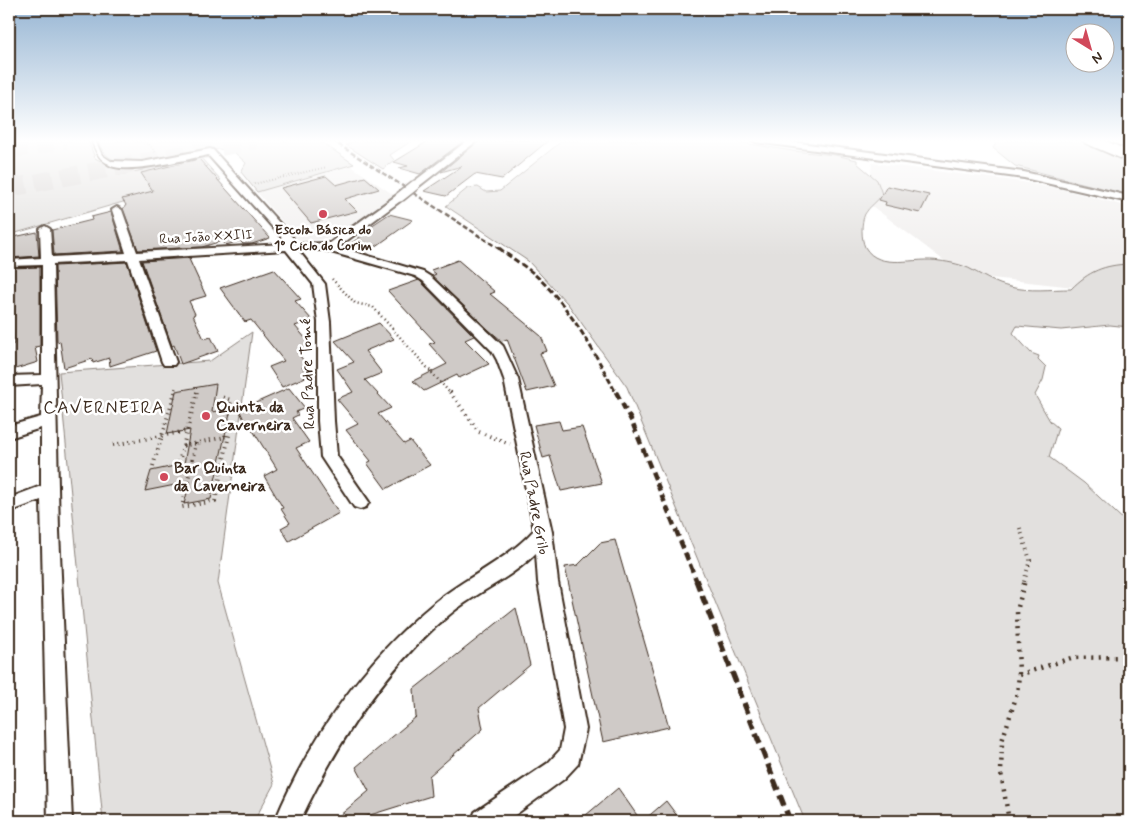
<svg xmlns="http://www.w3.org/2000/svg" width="1138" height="830" font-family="Mynerve,sans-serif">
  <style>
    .built { fill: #f1efee }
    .green { fill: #e2e0de; stroke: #8e857e }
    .building { fill: #cfcac7; stroke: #3b2a1e }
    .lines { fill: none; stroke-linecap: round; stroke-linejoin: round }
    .motorway-tunnel { stroke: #d8d4d2; stroke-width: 18; stroke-dasharray: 18 9; stroke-linecap: butt }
    .service-casing { stroke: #3b2a1e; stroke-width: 3 }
    .minor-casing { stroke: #3b2a1e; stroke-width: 4 }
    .motorway-casing { stroke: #3b2a1e; stroke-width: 3 }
    .path-far3 { stroke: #3b2a1e; stroke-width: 2; stroke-dasharray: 0.5 2.5; stroke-linecap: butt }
    .path-far2 { stroke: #3b2a1e; stroke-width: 2.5; stroke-dasharray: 1 3; stroke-linecap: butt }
    .path-far1 { stroke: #3b2a1e; stroke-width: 4; stroke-dasharray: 1 4.5; stroke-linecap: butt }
    .path { stroke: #3b2a1e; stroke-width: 4.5; stroke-dasharray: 2 5.5; stroke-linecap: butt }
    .service { fill: #fff; fill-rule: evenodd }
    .minor { fill: #fff; fill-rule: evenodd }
    .motorway { fill: #fff; fill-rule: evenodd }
    .rail-far3 { stroke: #3b2a1e; stroke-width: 2.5; stroke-dasharray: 5 2.5; stroke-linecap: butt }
    .rail-far2 { stroke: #3b2a1e; stroke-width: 3; stroke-dasharray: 6 3; stroke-linecap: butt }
    .rail-far1 { stroke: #3b2a1e; stroke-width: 4.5; stroke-dasharray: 8 4.5; stroke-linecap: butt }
    .rail { stroke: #3b2a1e; stroke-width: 5.5; stroke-dasharray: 11 5.5; stroke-linecap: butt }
    .minor-bridge-casing { stroke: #3b2a1e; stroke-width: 12; stroke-linecap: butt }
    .minor-bridge { stroke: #fff; stroke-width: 9 }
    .poi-dot { fill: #d1495b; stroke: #fff; stroke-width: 2 }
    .labels { text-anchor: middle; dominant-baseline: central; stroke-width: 5; stroke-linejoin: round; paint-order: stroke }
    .far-poi-label { font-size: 14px; font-weight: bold; fill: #3b2a1e; stroke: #fff }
    .far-street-label { font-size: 14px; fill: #3b2a1e; stroke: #fff }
    .street-label { font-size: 16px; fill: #3b2a1e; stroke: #fff }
    .poi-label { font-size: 16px; font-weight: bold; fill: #3b2a1e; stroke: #fff; text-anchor: start }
    .neighbourhood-label { font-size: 18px; letter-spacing: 1px; fill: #3b2a1e; stroke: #fff }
  </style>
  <rect width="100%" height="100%" fill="#fff"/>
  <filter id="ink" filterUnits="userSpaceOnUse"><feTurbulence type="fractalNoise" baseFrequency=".02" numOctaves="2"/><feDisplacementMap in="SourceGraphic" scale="10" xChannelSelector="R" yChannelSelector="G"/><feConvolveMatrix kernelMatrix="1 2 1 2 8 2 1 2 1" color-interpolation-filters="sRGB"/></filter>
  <g filter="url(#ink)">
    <path class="built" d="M872,163L1022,182L1065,190L1129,207V293L963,275L868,203Z
      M351,166L394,195L341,236L334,238L306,241L297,239L257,192Z"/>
    <path class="green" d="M27,140H88L95,158L112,167H121L117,172L119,175L201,158L221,180L168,194H152L123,202L9,235V160Z
      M97,140H318L354,164L257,192L241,172L246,163L234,152L219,149L135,163C113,162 106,160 97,140Z
      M358,140H413L390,155L394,160L383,169L346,145Z
      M563,140H724L793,151L835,155L857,160V163L877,180L882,194C878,202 869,206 865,214C861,222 861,239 865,247C879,272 916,256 940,261C949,262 964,265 972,270C985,277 996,284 1010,287C1029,292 1051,289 1071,289C1089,271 1104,265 1129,264V327L1110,325L1061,330L1017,326L1013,333L1031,353L1039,356L1038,359L1046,367L1043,380L1035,395L1050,421L1058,428L1049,457L1084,483L1129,525V821H805L627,387L568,304L528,261L446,206L468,188L478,187L486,192L500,191Z
      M998,140H1081L1129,162V195L1015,166L993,148Z
      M252,332L218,583L274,784L254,821H103L59,372L210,361Z"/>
    <path class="building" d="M430,140H465L420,174L399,168L408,166L394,162Z
      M480,140H549L502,179L475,174L446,196L424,191L462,166L441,172Z
      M199,159L270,238L252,244H243L240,241L226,245L222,241L202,247L138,250L123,209L126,205L122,199L153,191L141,173Z
      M326,176L336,185L365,177L379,189L345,199L357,211L311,223L281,188Z
      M887,186L929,195L920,213L885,205L886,202L879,200Z
      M111,212L123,251L54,255L52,230L92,220L91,217Z
      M389,214L413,220L368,252L347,246L370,230L368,228Z
      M37,232L39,256L9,258V242L14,241V237Z
      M191,258L189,259L206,296L189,301L195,314L193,315L204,339L211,337L218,351L181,364L174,345L172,346L142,261Z
      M458,260L495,292L490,294L541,336L547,351L540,353L554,386L527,392L507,339L502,341L489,330L432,276L436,274L431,270Z
      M127,262L156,351L110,366L109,358L93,363L92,359L64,368L60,341L57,342L55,266Z
      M40,267V346L35,347L38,362L12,370L9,345L14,344L9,294V268Z
      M274,269L301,299L295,301L312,320L295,326L312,346L297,352L307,365L302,367L308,376L282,387L269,367L284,361L251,320L245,322L220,288Z
      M419,280L474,336L465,340L489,364L459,378L457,375L424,391L413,381L447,364L429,344L435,342L388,291Z
      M379,323L394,339L365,351L382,373L365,380L391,408L378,414L404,444L410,441L430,465L386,489L367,463L371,461L346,430L358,424L337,399L353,392L337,369L354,362L335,341Z
      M216,384L212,412L231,408L211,499L184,504L190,482L145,491L151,471L184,464L190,430L167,434L176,391Z
      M289,388L305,408L296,412L298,415L292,418L309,442L296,448L339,513L289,541L281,528L290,523L281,509L283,508L264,476L277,469L247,421L245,422L238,407L253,404Z
      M559,421L562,430L582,427L602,483L561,491L550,456L543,458L534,425Z
      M615,540L669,727L603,742L565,567L578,565L600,543Z
      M516,608L530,665L479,708L483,729L429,776L431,796L351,821H333L369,791L356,767L416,717L414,689Z
      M618,788L641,821H579Z
      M666,801L681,821H643Z"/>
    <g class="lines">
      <path class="motorway-tunnel" d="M9,150L66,140
        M9,188L256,140"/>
      <defs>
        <path id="service" d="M91,140H95L102,155L114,163V165C100,163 96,152 91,140Z"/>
        <path id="minor" d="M468,140H478L418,187H412V183Z
          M752,140H777L1024,172L1129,196V202L1024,178L756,142Z
          M210,149L213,150L293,238L294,244L330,243L397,195H403V199L338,247L423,272L431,277L503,346L518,379L552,532L558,582L586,729L578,764L564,779L507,821H472L475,812L548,763L560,750L564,729L538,582L536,553C511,579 476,592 449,615C383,670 336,745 300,821H275C309,739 364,661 433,604C465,577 505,562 534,530L504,379L497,360L492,351L423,281L415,276L324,250H298L325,284L330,322L334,421L337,456L369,502L366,507L360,509L354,507L321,457L318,421V322L313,284L286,250L139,259L176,362L174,365H164L162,362L128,260L53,264L59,531L72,821H48L41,500L9,512V498L41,486V428L9,438V426L41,417L42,384L9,386V376L42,375V265L9,266V260L41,258L40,229L45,226L50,229L52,257L126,253L112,210L117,207L122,210L137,252L284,244V240L208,155C188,159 122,176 108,164L112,161L142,162Z"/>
        <path id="motorway" d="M1083,140H1104L1129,151V162L1085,143Z"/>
      </defs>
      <use href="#service" class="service-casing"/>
      <use href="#minor" class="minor-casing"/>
      <use href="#motorway" class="motorway-casing"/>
      <path class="path-far3" d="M132,140L149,144L155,152
        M254,184L327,167"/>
      <path class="path-far2" d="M332,279L355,303L373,307L450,393
        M174,393L176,387
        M196,393L197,390"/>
      <path class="path-far1" d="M450,392L479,432L510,444
        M196,443L182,507L215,501L229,435L225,437
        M113,445L187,431
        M183,446L225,437L231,400L221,397
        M179,462L197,392
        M153,466L175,392
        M1020,528L1030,560L1024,582"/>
      <path class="path" d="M1019,675L1071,658L1129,657
        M1009,821L1001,773L1002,741L1017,694L1019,675L1017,611L1025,580"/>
      <use href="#service" class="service"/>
      <use href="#minor" class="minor"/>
      <use href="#motorway" class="motorway"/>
      <path class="rail-far3" d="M332,140L501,250"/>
      <path class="rail-far2" d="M499,248C510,257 522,264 533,273C568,303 595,353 616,393"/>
      <path class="rail-far1" d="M616,392L632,422L697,582"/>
      <path class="rail" d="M696,580L790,821"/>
      <defs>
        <path id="minor-bridge" d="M400,197L415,185"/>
      </defs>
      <use href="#minor-bridge" class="minor-bridge-casing"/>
      <use href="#minor-bridge" class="minor-bridge"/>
    </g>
  </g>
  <linearGradient id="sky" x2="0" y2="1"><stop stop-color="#96b5d3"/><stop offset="0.55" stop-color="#fff"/><stop offset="1" stop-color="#fff" stop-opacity="0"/></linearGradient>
  <rect width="1138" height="256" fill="url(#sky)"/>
  <g class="poi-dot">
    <circle cx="323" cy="214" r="5"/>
    <circle cx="206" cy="416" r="5"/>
    <circle cx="164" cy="477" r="5"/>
  </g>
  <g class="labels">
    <g class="far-poi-label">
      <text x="323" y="230">Escola Básica do<tspan x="323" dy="16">1º Ciclo do Corim</tspan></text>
    </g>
    <g class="far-street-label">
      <text transform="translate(206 237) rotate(-3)">Rua João XXIII</text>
    </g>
    <g class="street-label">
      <text transform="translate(308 374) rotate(-92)">Rua Padre Tomé</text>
      <text transform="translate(534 503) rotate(79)">Rua Padre Grilo</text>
    </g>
    <g class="poi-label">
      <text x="216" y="407">Quinta da<tspan x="216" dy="18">Caverneira</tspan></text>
      <text x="174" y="468">Bar Quinta<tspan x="174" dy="18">da Caverneira</tspan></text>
    </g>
    <g class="neighbourhood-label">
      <text x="104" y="408">CAVERNEIRA</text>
    </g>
  </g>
  <rect width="1138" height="830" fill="none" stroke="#fff" stroke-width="30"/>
  <rect x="15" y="15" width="1108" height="800" fill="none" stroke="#3b2a1e" stroke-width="2" filter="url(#ink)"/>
  <g transform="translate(1090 48) rotate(143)"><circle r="24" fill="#ffffff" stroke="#b1aaa5"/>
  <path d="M0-4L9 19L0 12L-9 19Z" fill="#d1495b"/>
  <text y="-8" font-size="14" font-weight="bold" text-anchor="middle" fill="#3b2a1e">N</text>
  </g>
</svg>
